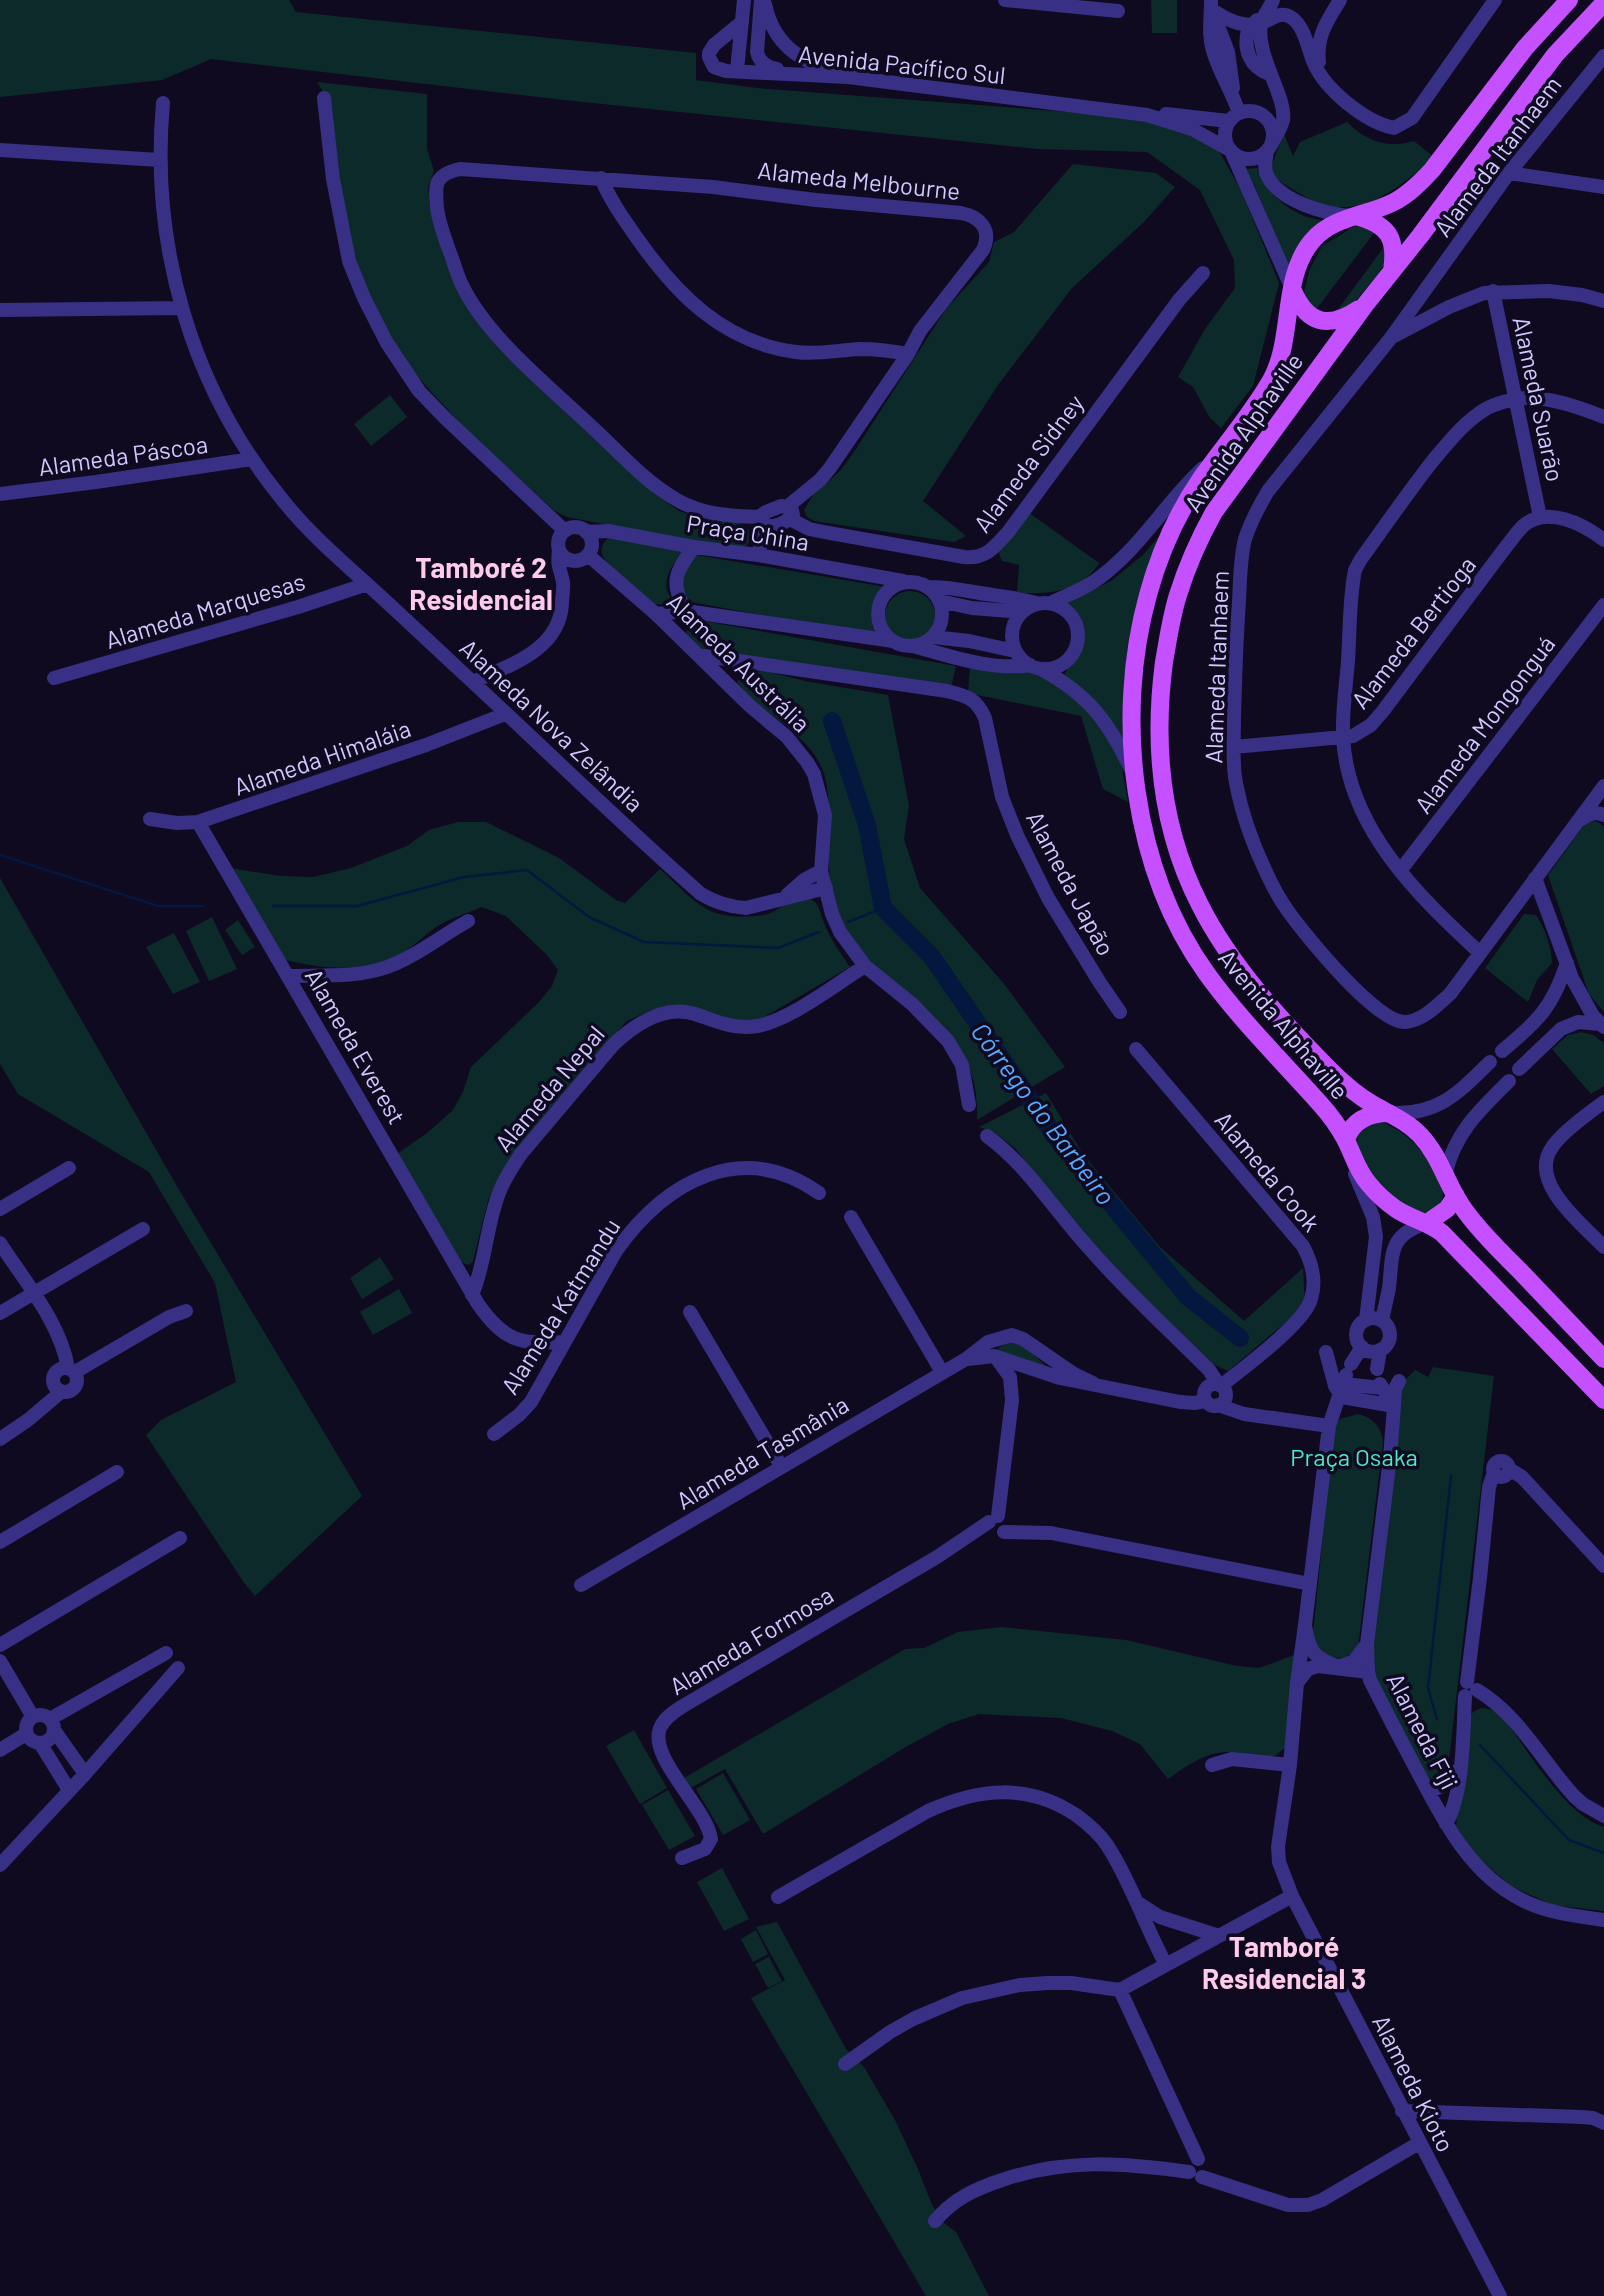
<svg xmlns="http://www.w3.org/2000/svg" width="1604" height="2296" font-family="Barlow,sans-serif">
  <style>
    .green { fill: #0d2a2a }
    .lines { fill: none; stroke-linecap: round; stroke-linejoin: round }
    .stream { stroke: #04173f; stroke-width: 2.5 }
    .river { stroke: #04173f; stroke-width: 18 }
    .minor { stroke: #373084; stroke-width: 14 }
    .major { stroke: #c550ff; stroke-width: 18 }
    .labels { text-anchor: middle; dominant-baseline: central; stroke-width: 7; stroke-linejoin: round; paint-order: stroke }
    .street-label { font-size: 24px; fill: #d1c9ff; stroke: #0f0a20 }
    .park-label { font-size: 24px; fill: #49ebc9; stroke: #0f0a20 }
    .water-label { font-size: 26px; font-style: italic; fill: #57aaff; stroke: #0f0a20 }
    .quarter-label { font-size: 28px; font-weight: bold; fill: #ffcbea; stroke: #0f0a20 }
  </style>
  <rect width="100%" height="100%" fill="#0f0a20"/>
  <path class="green" d="M0,0H289L296,12L696,53V80L757,88L1147,118L1216,146L1241,190L1279,283L1253,386L1221,428L1210,418L1193,387L1178,377L1205,329L1235,288L1234,260L1200,190L1147,152L1037,149L564,100L211,59L162,80L0,97Z
    M1151,0H1177V33H1152Z
    M317,82L427,94V149L434,171L428,187L430,209L443,256L461,294L656,495L679,511L703,518L741,523L751,532V539L746,546L713,545L567,517L555,511L468,432L406,364L357,271L343,209L332,107Z
    M1347,122C1366,141 1387,149 1414,141L1434,157C1396,192 1350,228 1299,193C1288,186 1276,181 1270,169L1284,134L1293,156L1300,142Z
    M1073,164L1156,173L1175,187L1144,222L1072,288L998,385L923,501L966,536L954,542L814,521L807,517L804,510L813,495L840,471L854,452L946,309L989,262L994,242L1014,232Z
    M1257,168C1260,186 1285,208 1302,215C1308,218 1317,219 1323,221C1309,234 1296,247 1288,265L1253,182L1245,169Z
    M1355,226L1366,228L1374,233L1315,311L1307,304L1304,292L1309,271L1322,246Z
    M1384,247L1387,260L1378,274L1348,310L1331,315L1339,308Z
    M390,395L407,417L371,446L354,424Z
    M1028,512L1099,563C1083,591 1046,596 1017,592L1019,565L1002,561L998,551Z
    M1172,521L1144,578L1128,642L1123,694L1129,757L1064,675L1083,643L1079,615L1065,604L1111,581L1143,555Z
    M608,538L685,550C676,559 663,577 667,590C668,595 673,600 676,605L652,604C640,593 607,568 602,554C600,547 604,542 608,538Z
    M696,555L886,587C869,601 868,617 876,636L691,602C672,588 686,569 696,555Z
    M885 616a25 25 0 1 1 50 0a25 25 0 1 1-50 0Z
    M698,620L956,666L951,688L724,652L697,647L686,634L688,626Z
    M970,665L1012,672H1034L1059,684L1079,699L1110,736L1120,757L1128,802L1103,789L1081,716L968,693Z
    M764,671L810,682L888,695L909,805L904,839L920,888L1005,985L1065,1067L977,1120C980,1055 944,1023 897,985C879,970 860,955 848,936C834,911 828,876 828,848C828,823 832,786 820,764C807,736 766,712 742,692L737,682L744,673Z
    M1590,820L1598,822L1604,827V1012L1589,994L1548,875L1584,825Z
    M458,822H486L559,858L616,900L625,903L660,869C676,883 695,906 716,913C730,918 749,917 764,915C781,912 797,889 814,901C820,906 820,914 823,920C829,938 840,952 850,967L759,1020L745,1022L674,1007L651,1010L627,1021L582,1071L506,1165L488,1200L473,1261L469,1265L463,1263L456,1257L397,1154L427,1133L452,1111L463,1092L471,1067L539,1002L552,986L558,970L547,955L506,916L481,907C469,913 453,917 441,924C427,932 416,945 402,953C367,974 323,969 285,960L230,868L280,876L313,877L351,868L407,846L429,830Z
    M0,878L174,1181L362,1496L255,1596L245,1584L146,1435L161,1420L236,1382L215,1283L149,1172L18,1094L0,1064Z
    M1524,914L1536,915C1545,928 1552,948 1552,963L1537,980L1528,1002L1485,968Z
    M212,917L237,969L209,981L186,931Z
    M238,920L255,947L242,955L225,930Z
    M174,933L200,982L173,994L146,947Z
    M1581,1032L1593,1035L1604,1043V1086L1591,1094L1552,1049L1568,1035Z
    M1046,1093L1083,1154L1160,1247L1244,1321L1303,1268L1305,1306L1228,1371L1213,1364L1106,1264L1015,1148L994,1132L979,1127Z
    M1374,1120C1403,1128 1422,1147 1436,1173C1440,1181 1445,1190 1442,1199C1440,1206 1432,1210 1426,1214C1383,1201 1373,1179 1354,1142L1355,1134Z
    M380,1257L394,1279L362,1299L350,1278Z
    M399,1289L412,1313L373,1335L360,1312Z
    M1010,1341L1021,1344L1045,1365L1034,1364L999,1351L997,1349Z
    M1433,1367L1494,1376L1448,1768L1442,1779L1435,1782L1426,1776L1381,1693L1371,1658L1399,1393L1404,1381L1415,1370L1428,1377Z
    M1358,1414C1373,1418 1381,1426 1383,1442L1358,1648C1338,1667 1331,1657 1312,1644L1334,1425L1340,1419Z
    M1002,1627L1126,1640L1237,1666L1259,1668L1297,1654L1285,1748L1271,1759C1257,1757 1242,1752 1228,1752C1205,1752 1185,1767 1168,1779L1140,1744L1112,1731L1061,1718L979,1714L948,1724L904,1748L763,1834L725,1769L689,1789L684,1778L905,1649L924,1648L958,1632Z
    M1481,1708L1494,1710L1505,1720C1529,1752 1566,1816 1604,1827V1911L1553,1905L1511,1886L1474,1854L1456,1826L1467,1721L1473,1712Z
    M634,1730L667,1788L640,1804L606,1746Z
    M723,1773L750,1820L723,1835L696,1789Z
    M668,1790L695,1836L669,1850L642,1805Z
    M722,1868L749,1919L724,1931L697,1882Z
    M777,1922L846,2049L864,2067L895,2120L918,2169L932,2205L944,2223L956,2232L989,2296H926L751,1998L785,1980L756,1927Z
    M756,1930L768,1954L753,1962L741,1939Z
    M769,1957L782,1981L768,1988L755,1964Z"/>
  <g class="lines">
    <path class="stream" d="M0,855L158,906H203
      M273,906H357L464,877L527,870L589,917L644,942L778,948L819,932
      M848,922L883,908
      M1437,1719L1428,1688L1451,1476
      M1480,1745L1569,1840L1604,1853"/>
    <path class="river" d="M832,721L867,825L883,908L932,957L1055,1136L1188,1297L1240,1338"/>
    <path class="minor" d="M761,0L757,52C759,62 766,67 777,69
      M1005,0L1118,11
      M1211,1C1211,19 1208,34 1213,51C1219,72 1232,91 1239,113
      M765,4C773,43 797,59 833,72
      M1211,9C1225,19 1244,29 1262,23C1273,19 1280,10 1292,18C1304,26 1308,48 1313,61C1324,89 1365,122 1394,128L1412,118L1495,0
      M1212,10L1228,52L1233,88
      M1257,20L1248,30C1243,50 1250,67 1269,74
      M742,22L714,45L709,53V57L714,67L726,71L848,77L1147,115L1192,129L1228,149
      M1604,56L1509,173L1390,339L1268,491C1259,506 1251,521 1245,539C1240,559 1240,582 1239,602C1236,641 1235,680 1234,720C1234,740 1232,763 1236,783C1242,815 1253,845 1267,874C1273,887 1280,900 1288,911C1305,935 1378,1025 1406,1022C1424,1020 1437,1005 1450,994L1604,786
      M1319,62C1316,37 1327,21 1340,0
      M737,70L744,0
      M324,98L333,179L349,261L364,298L387,343L419,391L445,418L565,531
      M163,103C150,245 191,387 281,498C306,530 337,557 367,584C400,614 432,644 464,674C543,747 620,823 701,894C716,903 729,907 746,908L826,888
      M1225 135a24 24 0 1 1 48 0a24 24 0 1 1-48 0Z
      M1166,114L1228,121
      M1271,145C1275,137 1281,129 1283,120C1287,97 1255,55 1261,24C1263,15 1270,8 1273,0
      M0,150L159,160
      M1231,151L1293,291
      M1267,151C1266,158 1264,166 1266,173C1277,201 1325,214 1351,216
      M1509,173L1604,187
      M601,178C610,200 623,218 637,238C676,294 724,343 796,352C817,355 839,350 860,349C876,349 892,351 908,354
      M1493,291L1540,517
      M0,310L181,308
      M1394,336L1449,307L1484,293L1549,291L1582,295L1604,301
      M0,494L96,482L252,459
      M781,506L787,507L792,510L793,515C784,525 765,533 759,517L766,512Z
      M759,517C730,516 704,515 677,500C645,482 620,453 593,428C550,387 486,337 461,283C457,274 454,263 450,253C445,238 439,224 437,208C435,184 434,175 460,169L713,187L816,200L961,213C981,217 992,230 983,250L920,331L908,354L830,468L820,480L787,507
      M790,519L809,529L824,532L964,557C986,559 995,547 1009,531L1179,300L1203,273
      M558 544a17 17 0 1 1 34 0a17 17 0 1 1-34 0Z
      M586,532L608,531L694,547L758,555L903,581
      M588,555L656,614L750,706L787,737L807,762L814,774L825,815L821,871L832,914L840,932L865,966L912,1004L948,1041L962,1065L969,1105
      M758,555L766,526
      M878 614a32 32 0 1 1 64 0a32 32 0 1 1-64 0Z
      M929,587C945,587 958,589 974,592C995,596 1016,597 1036,603
      M939,601L972,608L1021,612
      M1012 636a33 33 0 1 1 66 0a33 33 0 1 1-66 0Z
      M1051,603C1067,595 1085,589 1099,578C1141,547 1166,502 1203,468
      M686,611C669,583 676,571 694,547
      M656,614L686,611L893,641
      M933,637L969,641L1015,651
      M913,646C950,656 991,671 1030,665
      M698,655L947,691C967,696 976,698 985,718L1002,797L1017,835L1048,898L1100,983L1120,1012
      M1041,669C1089,695 1110,723 1132,772
      M54,678L298,607L367,584
      M473,682C509,665 559,651 562,604C562,597 564,588 563,582C560,567 557,568 559,550
      M1234,747L1353,736L1371,725L1383,711L1505,548C1511,541 1516,533 1523,526C1547,505 1583,524 1604,540
      M150,819L177,823L198,822L426,745L505,714
      M1580,820C1589,814 1594,811 1604,815
      M198,822L478,1304C505,1342 519,1344 564,1342
      M1400,871L1604,605
      M1535,878L1572,978L1593,1016L1604,1027
      M787,895L804,880L821,871
      M1480,953C1417,895 1347,827 1343,736C1342,712 1346,686 1348,661C1350,631 1349,600 1355,570L1361,559C1384,527 1407,494 1431,463C1447,444 1463,423 1484,410C1495,403 1513,399 1525,398C1551,397 1580,408 1604,417
      M289,976C321,975 357,978 387,967C415,957 441,936 468,921
      M1136,1049L1303,1246C1312,1263 1317,1280 1311,1299C1305,1323 1242,1369 1221,1386
      M1502,1051C1538,1021 1552,1008 1567,963
      M1519,1069L1561,1029L1578,1022L1600,1024
      M1604,1102C1590,1112 1559,1135 1551,1149C1529,1183 1583,1225 1604,1247
      M1392,1113C1439,1115 1459,1092 1490,1062
      M987,1136C1028,1166 1054,1210 1088,1247C1126,1291 1168,1329 1209,1370L1219,1385
      M1446,1172C1456,1131 1480,1110 1509,1081
      M1355,1174L1373,1217L1376,1237L1366,1320
      M0,1209L69,1168
      M851,1217L942,1372
      M0,1243C25,1282 60,1322 68,1368
      M472,1295C486,1262 486,1226 499,1193C504,1179 513,1166 521,1154L613,1045C635,1024 664,1004 695,1014C716,1021 734,1030 757,1026C789,1021 836,984 865,966
      M690,1312L781,1466
      M0,1313L143,1229
      M1356 1335a17 17 0 1 1 34 0a17 17 0 1 1-34 0Z
      M1382,1321C1384,1310 1387,1299 1389,1288C1393,1253 1388,1235 1427,1223
      M1326,1352L1335,1386L1342,1397L1394,1406L1395,1389L1399,1381
      M968,1359L994,1356L1060,1378L1180,1402L1194,1403L1206,1401
      M997,1359L1010,1377L1012,1400L998,1516
      M1351,1364L1362,1347
      M53 1380a12 12 0 1 1 24 0a12 12 0 1 1-24 0Z
      M1377,1369L1380,1350
      M75,1372L169,1317L186,1311
      M1346,1375L1329,1426L1305,1625C1309,1651 1313,1658 1339,1667L1354,1661L1367,1644
      M1343,1384L1382,1388
      M1380,1384L1394,1406L1390,1458L1367,1644L1368,1672L1370,1680C1384,1708 1399,1737 1414,1765C1441,1816 1468,1873 1522,1900C1547,1913 1576,1916 1604,1920
      M1204 1395a11 11 0 1 1 22 0a11 11 0 1 1-22 0Z
      M1218,1405L1244,1414L1329,1426
      M494,1434L519,1415L531,1402L616,1251C665,1182 741,1138 819,1193
      M0,1439L28,1420L61,1392
      M1493 1469a8 8 0 1 1 16 0a8 8 0 1 1-16 0Z
      M1509,1469L1522,1477L1604,1566
      M1004,1532L1051,1533L1310,1584
      M0,1542L117,1472
      M581,1585L966,1359L988,1342L1012,1335L1023,1339L1074,1374L1093,1383
      M1305,1625L1297,1683L1290,1765L1278,1847L1279,1862L1292,1896L1500,2296
      M0,1645L180,1538
      M0,1661L33,1717
      M1467,1682L1480,1578L1489,1487L1494,1472
      M1297,1683L1308,1669L1318,1666L1368,1672
      M1477,1690C1519,1715 1542,1761 1574,1796L1583,1804L1604,1816
      M26 1729a14 14 0 1 1 28 0a14 14 0 1 1-28 0Z
      M50,1719L166,1653
      M54,1730L85,1774
      M40,1743L69,1790
      M0,1750L26,1734
      M1212,1765L1232,1759L1290,1765
      M1428,1791C1444,1787 1450,1782 1459,1769
      M1446,1824C1464,1792 1463,1733 1465,1696
      M682,1858L705,1849L711,1839C707,1808 648,1758 660,1728C664,1718 675,1711 683,1706L937,1557L989,1522
      M0,1865L85,1774L178,1668
      M778,1897L928,1811C979,1788 1028,1783 1076,1815C1087,1823 1099,1833 1107,1845C1131,1882 1145,1926 1166,1965
      M1137,1902L1160,1917L1219,1936
      M1120,1990L1198,2159
      M845,2064L890,2032L913,2019L962,1998L1020,1985L1047,1983H1071L1120,1990L1292,1896
      M1402,2111L1582,2117L1593,2118L1604,2123
      M1202,2177L1288,2205H1308L1322,2200L1419,2143
      M935,2221C953,2199 975,2189 1002,2180C1067,2158 1123,2163 1189,2172"/>
    <path class="major" d="M1569,0L1525,48L1432,170C1420,183 1408,195 1392,203C1365,216 1332,217 1312,241C1280,279 1295,340 1270,382C1250,416 1224,446 1202,477C1178,512 1159,554 1148,595C1114,717 1132,870 1207,974C1241,1021 1283,1062 1322,1106C1330,1115 1338,1126 1344,1137C1353,1153 1356,1169 1368,1183C1376,1193 1386,1202 1396,1209C1411,1219 1428,1222 1442,1233L1604,1400
      M1604,3L1555,55L1420,236L1365,305L1214,512C1199,539 1187,566 1178,595C1171,617 1168,640 1164,662C1153,746 1161,829 1200,905C1230,965 1283,1023 1331,1071C1343,1083 1357,1095 1372,1104C1389,1114 1407,1121 1420,1135C1442,1158 1447,1188 1466,1212C1482,1234 1501,1252 1520,1271C1548,1300 1576,1330 1604,1359
      M1356,216C1389,225 1397,238 1392,271
      M1293,291C1308,325 1329,329 1359,309
      M1346,1139C1353,1120 1369,1113 1389,1113
      M1427,1223L1447,1209L1456,1196"/>
  </g>
  <g class="labels">
    <g class="street-label">
      <text transform="translate(902 64) rotate(6)">Avenida Pacífico Sul</text>
      <text transform="translate(1497 156) rotate(-53)">Alameda Itanhaem</text>
      <text transform="translate(859 180) rotate(6)">Alameda Melbourne</text>
      <text transform="translate(1539 399) rotate(78)">Alameda Suarão</text>
      <text transform="translate(1243 432) rotate(-55)">Avenida Alphaville</text>
      <text transform="translate(123 455) rotate(-8)">Alameda Páscoa</text>
      <text transform="translate(1028 463) rotate(-53)">Alameda Sidney</text>
      <text transform="translate(748 532) rotate(9)">Praça China</text>
      <text transform="translate(205 610) rotate(-17)">Alameda Marquesas</text>
      <text transform="translate(1413 632) rotate(-52)">Alameda Bertioga</text>
      <text transform="translate(739 662) rotate(44)">Alameda Austrália</text>
      <text transform="translate(1216 667) rotate(-88)">Alameda Itanhaem</text>
      <text transform="translate(1484 724) rotate(-53)">Alameda Mongonguá</text>
      <text transform="translate(552 725) rotate(43)">Alameda Nova Zelândia</text>
      <text transform="translate(322 757) rotate(-19)">Alameda Himaláia</text>
      <text transform="translate(1071 883) rotate(62)">Alameda Japão</text>
      <text transform="translate(1284 1024) rotate(50)">Avenida Alphaville</text>
      <text transform="translate(356 1046) rotate(60)">Alameda Everest</text>
      <text transform="translate(549 1088) rotate(-50)">Alameda Nepal</text>
      <text transform="translate(1268 1171) rotate(50)">Alameda Cook</text>
      <text transform="translate(560 1306) rotate(-58)">Alameda Katmandu</text>
      <text transform="translate(762 1452) rotate(-31)">Alameda Tasmânia</text>
      <text transform="translate(751 1640) rotate(-31)">Alameda Formosa</text>
      <text transform="translate(1423 1731) rotate(63)">Alameda Fiji</text>
      <text transform="translate(1414 2083) rotate(63)">Alameda Kioto</text>
    </g>
    <g class="park-label">
      <text x="1354" y="1456">Praça Osaka</text>
    </g>
    <g class="water-label">
      <text transform="translate(1044 1113) rotate(53)">Córrego do Barbeiro</text>
    </g>
    <g class="quarter-label">
      <text x="481" y="567">Tamboré 2<tspan x="481" dy="32">Residencial</tspan></text>
      <text x="1284" y="1946">Tamboré<tspan x="1284" dy="32">Residencial 3</tspan></text>
    </g>
  </g>
</svg>
